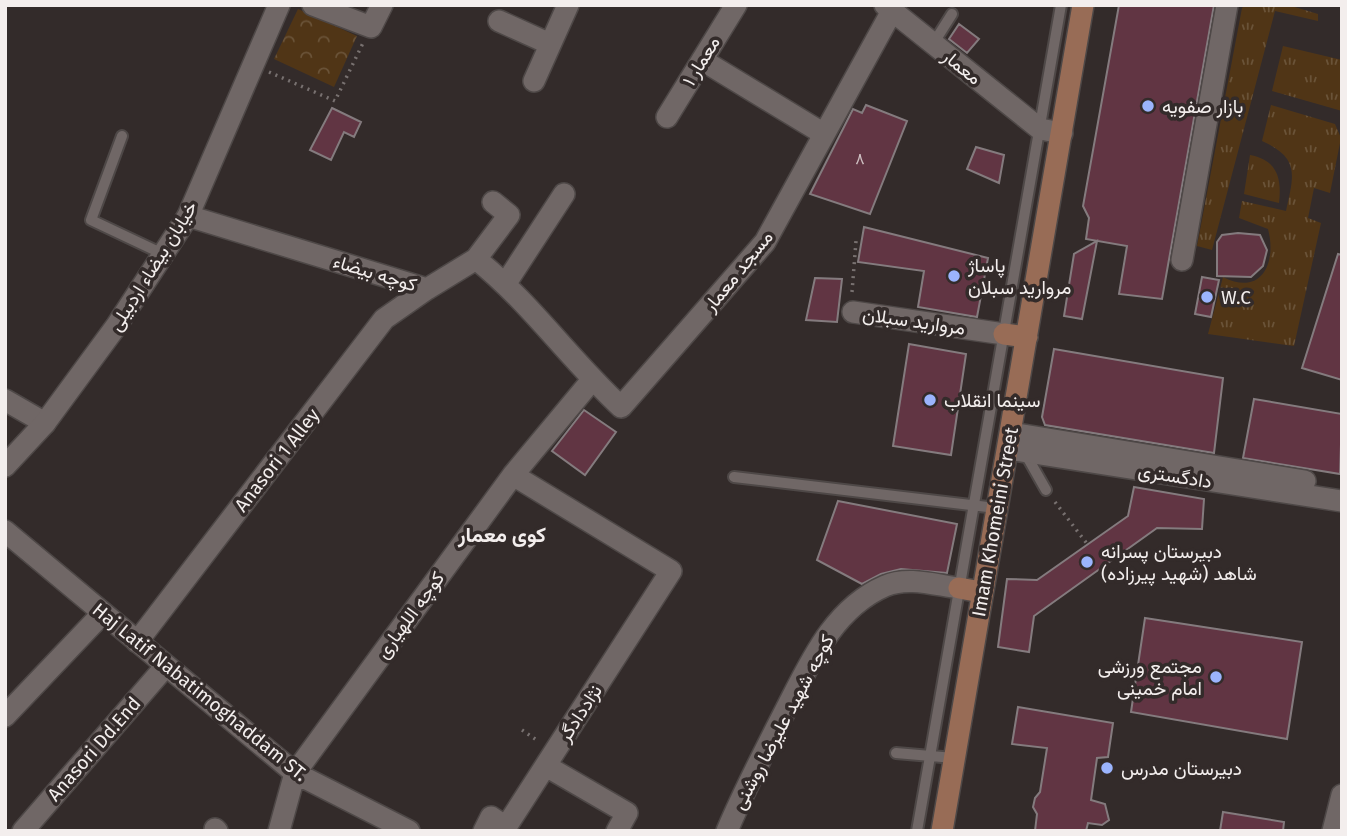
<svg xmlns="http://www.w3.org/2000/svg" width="1347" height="836" font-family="'Fira Sans',Vazirmatn,sans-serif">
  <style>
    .grass { fill: url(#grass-tufts) }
    .park { fill: url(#park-crowns) }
    .building { fill: #613543; stroke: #847b7e; stroke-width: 2 }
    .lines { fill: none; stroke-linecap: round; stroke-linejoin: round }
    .service-casing { stroke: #4e4847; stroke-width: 14 }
    .minor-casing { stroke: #4e4847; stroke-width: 24 }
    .tertiary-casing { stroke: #4e4847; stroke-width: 24 }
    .secondary-casing { stroke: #4e4847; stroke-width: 24 }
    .path { stroke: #787170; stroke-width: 3.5; stroke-dasharray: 2 5; stroke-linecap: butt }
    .service { stroke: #706766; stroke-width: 10 }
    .minor { stroke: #706766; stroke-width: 21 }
    .tertiary { stroke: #706766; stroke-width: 21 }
    .secondary { stroke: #986c56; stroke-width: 21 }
    .poi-dot { fill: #9bb4fd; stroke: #332b2a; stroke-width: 2.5 }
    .labels { text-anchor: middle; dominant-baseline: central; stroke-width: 7; stroke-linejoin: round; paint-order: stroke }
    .number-label { font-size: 16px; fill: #cec0c2 }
    .street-label { font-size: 19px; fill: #f3eeed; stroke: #332b2a }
    .poi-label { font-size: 19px; fill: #f3eeed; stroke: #332b2a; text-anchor: start }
    .neighbourhood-label { font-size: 21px; font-weight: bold; fill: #f3eeed; stroke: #332b2a }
  </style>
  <defs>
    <pattern id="grass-tufts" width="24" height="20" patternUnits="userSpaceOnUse" patternTransform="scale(1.75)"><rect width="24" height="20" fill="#503516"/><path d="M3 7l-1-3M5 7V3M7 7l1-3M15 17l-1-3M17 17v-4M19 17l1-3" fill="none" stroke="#6a5338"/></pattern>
    <pattern id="park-crowns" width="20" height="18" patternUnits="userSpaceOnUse" patternTransform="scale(1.75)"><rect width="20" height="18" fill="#503516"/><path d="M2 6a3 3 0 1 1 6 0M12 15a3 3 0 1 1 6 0" fill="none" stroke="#6a5338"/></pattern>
  </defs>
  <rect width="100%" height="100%" fill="#332b2a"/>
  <path class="grass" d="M1245,5H1288L1318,14V21L1275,11L1212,250L1197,246L1242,8Z
    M1283,46L1342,60V111L1272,91Z
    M1271,105L1335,124L1341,138L1330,193L1314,188L1308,218L1321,223L1294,346L1208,334L1223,277C1262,297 1277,262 1268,229L1239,218L1242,201L1286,211C1294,175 1300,158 1262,141Z
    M1250,155C1277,160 1282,178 1279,203L1244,194Z"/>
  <path class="park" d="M298,9L357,36L334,87L274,59Z"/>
  <path class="building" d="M1119,5H1214L1162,299L1119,294L1127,246L1086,239L1089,218L1083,206Z
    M959,24L979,39L967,53L949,39Z
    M866,105L907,121L870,214L810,194L853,109L862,113Z
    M332,108L361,122L354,137L344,132L331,160L310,150Z
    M976,147L1004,155L999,183L967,169Z
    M864,227L988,258L977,317L918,307L924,271L858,262Z
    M1238,233L1260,235L1267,250L1263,266L1251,277L1217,276V242L1222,235Z
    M1097,241L1082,319L1064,316L1074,254Z
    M1338,254L1342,255V380L1302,368Z
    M1202,277L1219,280L1211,317L1195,314Z
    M815,278L842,279L837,322L806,320Z
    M909,344L966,354L951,455L893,446Z
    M1054,349L1223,378L1214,453L1045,425L1042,417Z
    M1254,399L1342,414L1340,474L1243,458Z
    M584,410L616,432L585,475L552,451Z
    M1134,487L1204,499L1202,529L1157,528L1034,616L1029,652L998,647L1007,579L1037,580L1128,516Z
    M838,501L957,524L947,573L901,569L881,574L862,584L817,560Z
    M1145,618L1302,642L1287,739L1131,712Z
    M1018,707L1113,723L1108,757L1097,758L1091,800L1105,804L1109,820L1102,825L1088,823L1086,831H1035L1037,814L1033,807L1035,798L1040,792L1047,748L1012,744Z
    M1223,812L1284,822L1283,831H1220Z"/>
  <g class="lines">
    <defs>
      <path id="service" d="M933,44L952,14
        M122,136L91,220L163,254
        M1025,453L1046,490
        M734,477L996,508
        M896,753L954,758
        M917,831L1061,5"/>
      <path id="minor" d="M313,5L371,27L382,5
        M885,5L1040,129L1062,133
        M499,21L550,44
        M702,60L824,134
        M534,81L568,5
        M667,117L736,5
        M188,216L427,289L476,259C530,302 570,360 621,407L765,242L892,11
        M476,259L509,215L493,202
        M1182,260L1227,5
        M506,283L564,194
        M853,312L1004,334
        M5,400L45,423
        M1011,433L1305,481
        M1008,449L1342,501
        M137,642L384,319L427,289
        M5,716L102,614
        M546,766L627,813L617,831
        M295,773L409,831
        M215,829L217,831
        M23,831L165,667
        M279,831L295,773L513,475L592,380
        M484,831L491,817L506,827L671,571L513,475
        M727,831C743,793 762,756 781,719C807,670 830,610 885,586C908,576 935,585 959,588
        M1333,831L1342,795"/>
      <path id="tertiary" d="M5,466L45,423L117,325L188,216L279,5
        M5,531L295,773"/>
      <path id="secondary" d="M1004,334L1027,337
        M959,588L981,592
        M942,831L1083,5"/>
    </defs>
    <use href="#service" class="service-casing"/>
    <use href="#minor" class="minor-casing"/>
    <use href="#tertiary" class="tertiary-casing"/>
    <use href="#secondary" class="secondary-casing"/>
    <path class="path" d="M269,72L335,101L363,43
      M852,292L856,241
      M1055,502L1088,545
      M522,730L538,741"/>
    <use href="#service" class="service"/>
    <use href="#minor" class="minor"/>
    <use href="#tertiary" class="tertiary"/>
    <use href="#secondary" class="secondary"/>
  </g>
  <g class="poi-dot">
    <circle cx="1148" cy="106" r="7"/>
    <circle cx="954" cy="276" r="7"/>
    <circle cx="1207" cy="297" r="7"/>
    <circle cx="930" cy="400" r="7"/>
    <circle cx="1087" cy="562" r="7"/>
    <circle cx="1216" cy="677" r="7"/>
    <circle cx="1107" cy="768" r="7"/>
  </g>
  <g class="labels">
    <g class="number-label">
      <text x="860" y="158">۸</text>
    </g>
    <g class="street-label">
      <text transform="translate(701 61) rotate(-59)">معمار ۱</text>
      <text transform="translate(962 67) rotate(39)">معمار</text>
      <text transform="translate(153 266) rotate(-58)">خیابان بیضاء اردبیلی</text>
      <text transform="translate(738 271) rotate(-51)">مسجد معمار</text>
      <text transform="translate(375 273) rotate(17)">کوچه بیضاء</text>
      <text transform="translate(914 321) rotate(8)">مروارید سبلان</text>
      <text transform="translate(277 460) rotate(-52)">Anasori 1 Alley</text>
      <text transform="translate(1175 476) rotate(9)">دادگستری</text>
      <text transform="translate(995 522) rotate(-80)">Imam Khomeini Street</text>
      <text transform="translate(410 615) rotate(-54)">کوچه اللهیاری</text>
      <text transform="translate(200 692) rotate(39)">Haj Latif Nabatimoghaddam ST.</text>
      <text transform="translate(580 713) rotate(-57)">نژاددادگر</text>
      <text transform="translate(783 722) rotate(-62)">کوچه شهید علیرضا روشنی</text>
      <text transform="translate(94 749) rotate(-49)">Anasori Dd.End</text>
    </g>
    <g class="poi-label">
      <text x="1162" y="106">بازار صفویه</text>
      <text x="968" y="265">پاساژ<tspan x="968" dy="22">مروارید سبلان</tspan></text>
      <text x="1221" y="297">W.C</text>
      <text x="944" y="400">سینما انقلاب</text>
      <text x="1101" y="551">دبیرستان پسرانه<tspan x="1101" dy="22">شاهد (شهید پیرزاده)</tspan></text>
      <text x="1202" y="666" text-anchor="end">مجتمع ورزشی<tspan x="1202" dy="22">امام خمینی</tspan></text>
      <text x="1121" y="768">دبیرستان مدرس</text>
    </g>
    <g class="neighbourhood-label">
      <text x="502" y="535">کوی معمار</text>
    </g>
  </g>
  <rect width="1347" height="836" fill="none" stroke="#f3eeed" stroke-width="14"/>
</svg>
